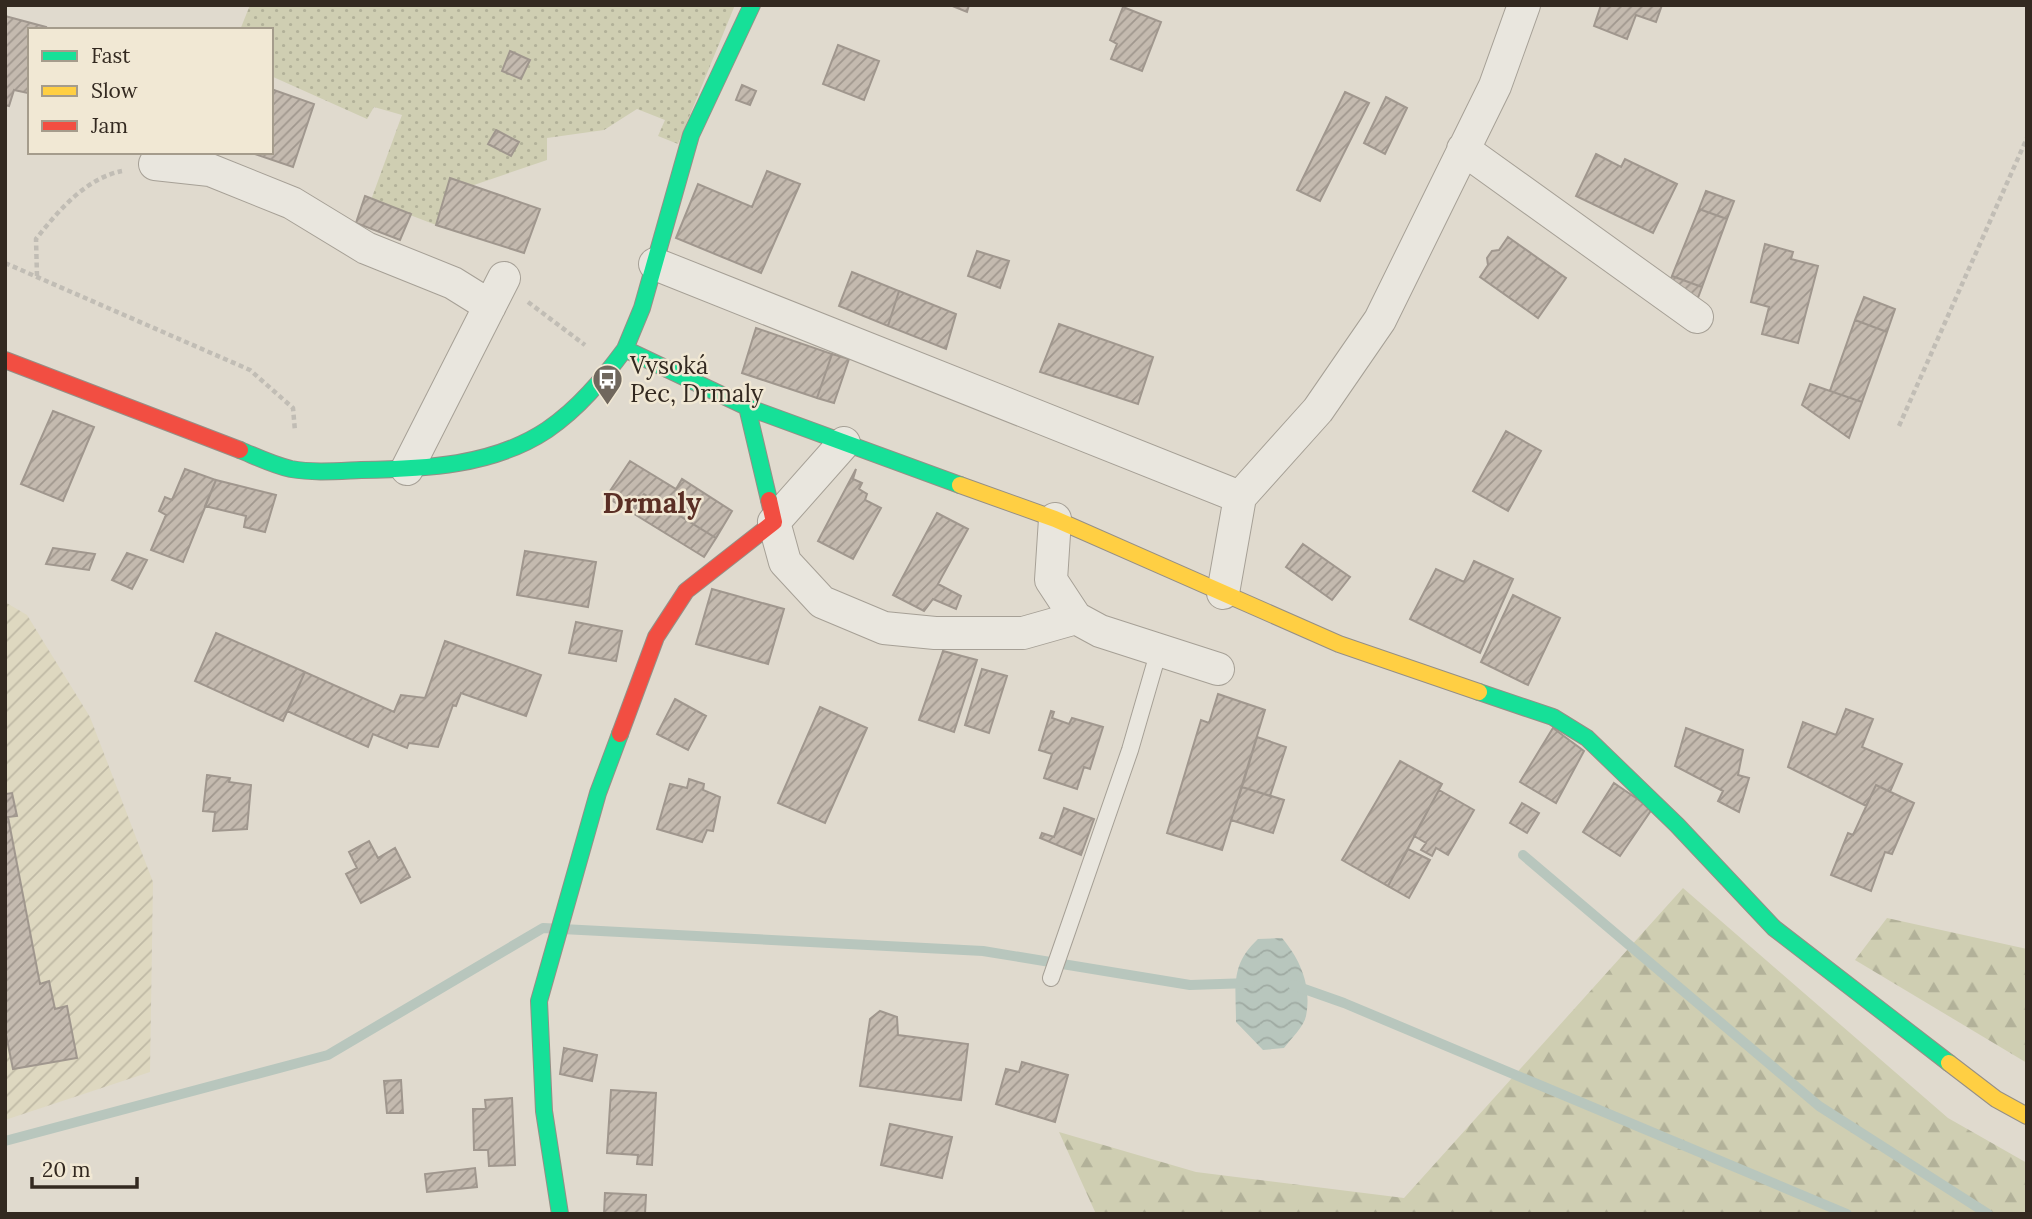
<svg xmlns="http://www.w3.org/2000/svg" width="2032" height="1219" font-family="Lora,serif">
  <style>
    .farmland { fill: url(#farmland-furrows) }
    .forest { fill: url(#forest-firs) }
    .garden { fill: url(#garden-dots); fill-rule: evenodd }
    .water { fill: url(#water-waves) }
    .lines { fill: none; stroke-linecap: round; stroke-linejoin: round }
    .stream { stroke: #b8c6bd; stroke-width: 10 }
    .building { fill: url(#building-hatch); stroke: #a0978e; stroke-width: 2 }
    .lane-casing { stroke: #a6a096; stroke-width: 18 }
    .street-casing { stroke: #a6a096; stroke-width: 34 }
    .fast-casing { stroke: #958f86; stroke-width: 18 }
    .slow-casing { stroke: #958f86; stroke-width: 18 }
    .jam-casing { stroke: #958f86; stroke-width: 18 }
    .path { stroke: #c1bdb5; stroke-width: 4.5; stroke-dasharray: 5 3.5; stroke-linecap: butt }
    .lane { stroke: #e9e6de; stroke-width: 16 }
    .street { stroke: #e9e6de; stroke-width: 32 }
    .fast { stroke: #16e098; stroke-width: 16 }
    .slow { stroke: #ffcf43; stroke-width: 16 }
    .jam { stroke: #f24e42; stroke-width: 16 }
    .labels { text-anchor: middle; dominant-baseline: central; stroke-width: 5; stroke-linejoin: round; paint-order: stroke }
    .poi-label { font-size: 24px; fill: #332920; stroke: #f1e8d4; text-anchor: start }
    .quarter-label { font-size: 28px; font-weight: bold; fill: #5b2f25; stroke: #f1e8d4 }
  </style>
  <defs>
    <pattern id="farmland-furrows" width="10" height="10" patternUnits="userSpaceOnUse" patternTransform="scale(1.75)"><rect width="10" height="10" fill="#ded8c0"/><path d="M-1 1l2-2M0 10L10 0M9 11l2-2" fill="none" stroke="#bfb9a5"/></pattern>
    <pattern id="forest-firs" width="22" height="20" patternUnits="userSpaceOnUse" patternTransform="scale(1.75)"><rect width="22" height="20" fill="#cfceb2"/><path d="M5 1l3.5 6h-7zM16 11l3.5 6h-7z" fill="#b2b199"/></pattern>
    <pattern id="garden-dots" width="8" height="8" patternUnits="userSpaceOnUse" patternTransform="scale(1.75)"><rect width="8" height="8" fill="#cfceb2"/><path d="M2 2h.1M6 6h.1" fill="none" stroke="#b2b199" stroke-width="1.8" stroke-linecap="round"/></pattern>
    <pattern id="water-waves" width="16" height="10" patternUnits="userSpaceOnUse" patternTransform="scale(1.75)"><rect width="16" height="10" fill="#b8c6bd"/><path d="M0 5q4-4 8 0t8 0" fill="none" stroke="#9faaa2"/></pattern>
    <pattern id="building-hatch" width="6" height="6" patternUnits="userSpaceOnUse" patternTransform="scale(1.75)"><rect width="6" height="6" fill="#c4baaf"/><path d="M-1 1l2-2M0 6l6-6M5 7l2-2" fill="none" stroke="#a0978e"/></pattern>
  </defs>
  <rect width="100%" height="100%" fill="#e0dace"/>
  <path class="farmland" d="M5,602L27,615L90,717L153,882L150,1072L5,1120Z"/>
  <path class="forest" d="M1683,888L1948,1118L2027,1163V1214H1096L1059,1132L1196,1172L1404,1198Z
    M1887,918L2027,949V1063L1855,960Z"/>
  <path class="garden" d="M250,5H735L678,144L658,136L665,120L637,109L604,130L547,138V160L471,186L436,225L371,200L402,115L374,107L367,119L271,76V30H240ZM495,130L519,142L511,156L488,144Z"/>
  <path class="water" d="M1282,938C1300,959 1312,986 1306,1016C1304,1026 1291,1039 1284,1048L1263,1050L1236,1022C1236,986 1230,965 1258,939Z"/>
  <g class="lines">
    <path class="stream" d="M1523,855L1819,1106L1988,1214
      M1293,985L1344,1003L1847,1214
      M5,1141L328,1055L543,928L983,951L1190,985L1250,983"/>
  </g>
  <path class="building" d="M950,5H969L967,12Z
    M1601,5H1662L1656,22L1636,15L1627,39L1594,26Z
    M1123,7L1161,22L1142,71L1111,59L1117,44L1110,40Z
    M5,16L46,27L45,30H30L28,93L14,90L9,106L5,105Z
    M838,45L879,61L864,100L823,84Z
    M510,51L530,60L521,79L502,71Z
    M742,85L756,91L750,105L736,100Z
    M271,89L314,104L293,167L249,152H271Z
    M1345,92L1369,103L1320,201L1297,190Z
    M1386,97L1407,108L1385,154L1364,143Z
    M496,130L519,142L511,156L488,144Z
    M1596,154L1621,167L1625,159L1677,184L1653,233L1576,196Z
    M767,171L800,184L761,273L676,238L698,184L752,207Z
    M450,178L540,209L524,253L436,225Z
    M1706,191L1734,201L1727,219L1699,209Z
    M365,196L411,214L400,240L356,223Z
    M1699,209L1727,219L1702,287L1672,276Z
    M1508,237L1566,278L1538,318L1480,277L1488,265L1487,258L1492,251L1499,250Z
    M1765,244L1793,252L1791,259L1818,266L1798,343L1762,334L1769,307L1751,302Z
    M977,251L1009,261L1000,288L968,276Z
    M852,272L899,291L888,326L839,306Z
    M1672,276L1702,287L1696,303L1669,283Z
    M899,291L956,314L946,349L888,326Z
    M1864,297L1895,309L1887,332L1855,320Z
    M1855,320L1887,332L1862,402L1830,391Z
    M1059,324L1153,357L1138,404L1040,372Z
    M756,328L832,354L817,398L742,373Z
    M832,354L849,359L834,403L817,398Z
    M1810,384L1862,402L1849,438L1802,405Z
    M53,411L94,427L63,501L21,484Z
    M1506,431L1541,451L1508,511L1473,491Z
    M630,461L676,489L682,479L732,511L716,538L644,494L631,512L606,497Z
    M185,469L216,480L183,562L151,550L166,515L159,511L165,497L172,500Z
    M856,469L853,479L862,483L859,489L867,494L865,500L881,508L853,559L818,541Z
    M216,480L276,495L265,532L244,527L246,516L205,506Z
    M644,494L716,538L704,557L631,512Z
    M937,513L968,529L938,584L961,596L956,609L933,599L924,611L893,595Z
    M1303,544L1350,577L1332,600L1286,567Z
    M53,548L95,554L89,570L46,564Z
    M525,551L596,562L588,607L517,595Z
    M127,553L147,560L132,589L112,580Z
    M1474,561L1513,579L1480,653L1410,619L1436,569L1464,582Z
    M712,589L784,609L768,664L696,644Z
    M1513,595L1560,618L1528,685L1481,662Z
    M576,622L622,631L616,661L569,653Z
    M216,633L305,672L283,721L195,681Z
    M445,641L541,675L526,716L461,693L456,706L453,705L438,747L409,743L407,748L373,734L368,747L287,711L305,672L394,712L401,695L425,698Z
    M943,651L977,660L954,732L919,720Z
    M982,669L1007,676L989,733L965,725Z
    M1218,694L1265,710L1222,850L1167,833L1201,720L1209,723Z
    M675,699L706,716L688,750L657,734Z
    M820,707L867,728L825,823L778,803Z
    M1846,709L1873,719L1862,747L1902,764L1890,792L1876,785L1866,806L1788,767L1803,722L1836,735Z
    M1051,711L1054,712L1052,718L1069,724L1072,718L1103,727L1090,769L1084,767L1077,789L1044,778L1052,754L1039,750Z
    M1553,728L1584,751L1556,803L1520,782Z
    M1686,728L1743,750L1738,775L1749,778L1739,812L1718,801L1723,791L1675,766Z
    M1257,737L1286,747L1270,796L1242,787Z
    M1400,761L1442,784L1388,886L1342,860Z
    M207,775L230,778L229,782L251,785L247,829L213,831L215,812L203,811Z
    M689,779L704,784L703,790L720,797L713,831L707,830L702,842L657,829L670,784L687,788Z
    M1614,783L1652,809L1620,856L1583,832Z
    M1876,785L1914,803L1892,854L1885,852L1871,891L1831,875L1848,833L1853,835Z
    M1242,787L1284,800L1273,833L1231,820Z
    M1439,790L1474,810L1448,855L1436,848L1432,856L1421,850L1426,843L1414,836Z
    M12,793L17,816L8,817L40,984L49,981L55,1009L67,1006L77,1058L13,1069L5,1030V794Z
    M1522,803L1539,813L1527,833L1510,823Z
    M1064,808L1094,819L1081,855L1040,838L1042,833L1054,837Z
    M369,841L378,858L395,848L410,877L361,903L346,874L357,868L349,852Z
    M1408,849L1430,860L1409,898L1388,886Z
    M880,1011L897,1017L898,1035L968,1044L961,1100L860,1086L870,1019Z
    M564,1048L597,1055L592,1081L560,1074Z
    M1022,1062L1068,1075L1055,1122L996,1104L1006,1069L1019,1072Z
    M401,1080L403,1113H387L384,1081Z
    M611,1090L656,1093L652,1165L637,1164L638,1155L607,1153Z
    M512,1098L515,1165L489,1166L488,1150H474L473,1109H486L485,1100Z
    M890,1124L952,1137L942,1178L881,1165Z
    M475,1168L477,1187L427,1192L425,1174Z
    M605,1193L646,1195L645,1214H604Z"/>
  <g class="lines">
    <defs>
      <path id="lane" d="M1051,978L1130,750L1159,650"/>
      <path id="street" d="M1463,149L1697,317
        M155,164L210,170L292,203L366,248L453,283L490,306
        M655,264L1240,497
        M844,443L774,522L785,562L822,602L884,628L935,633H1023L1076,618
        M407,469L504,278
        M1055,519L1051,580L1076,618L1100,631L1218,669
        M1223,593L1240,497L1318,410L1380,320L1495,86L1524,5"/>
      <path id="fast" d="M752,5L691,135L642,308L625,349L747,407L960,485
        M747,407L769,500
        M240,450C257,457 273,465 291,469C314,473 337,471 361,470C424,469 493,466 547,430C579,408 602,380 625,349
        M1479,692L1553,717L1587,738L1677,825L1774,928L1949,1063
        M560,1214L544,1111L539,1001L598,793L620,734"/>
      <path id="slow" d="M960,485L1055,519L1339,644L1479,692
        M1949,1063L1996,1099L2027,1116"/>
      <path id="jam" d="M5,360L240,450
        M620,734L656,637L686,591L774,522L769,500"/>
    </defs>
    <use href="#lane" class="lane-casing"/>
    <use href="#street" class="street-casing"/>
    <use href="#fast" class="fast-casing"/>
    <use href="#slow" class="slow-casing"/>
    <use href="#jam" class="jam-casing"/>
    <path class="path" d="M5,263L250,370L293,408L295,431
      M37,276L36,239C58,211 86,178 122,171
      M528,302L585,345
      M1899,426L2027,138"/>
    <use href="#lane" class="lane"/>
    <use href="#street" class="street"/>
    <use href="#fast" class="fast"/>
    <use href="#slow" class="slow"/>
    <use href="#jam" class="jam"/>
  </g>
  <defs>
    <symbol id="bus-pin" viewBox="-11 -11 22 30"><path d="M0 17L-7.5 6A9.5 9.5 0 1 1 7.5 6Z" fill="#70675d" stroke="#f1e8d4"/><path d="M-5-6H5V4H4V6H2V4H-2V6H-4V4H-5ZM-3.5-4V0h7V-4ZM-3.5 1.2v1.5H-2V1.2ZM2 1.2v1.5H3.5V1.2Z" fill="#fff"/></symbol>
  </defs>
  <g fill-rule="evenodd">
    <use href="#bus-pin" x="590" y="362" width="35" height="47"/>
  </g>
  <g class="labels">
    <g class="poi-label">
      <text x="630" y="365">Vysoká<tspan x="630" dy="28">Pec, Drmaly</tspan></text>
    </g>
    <g class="quarter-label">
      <text x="652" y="503">Drmaly</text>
    </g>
  </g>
  <rect width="2032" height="1219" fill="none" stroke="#332920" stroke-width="14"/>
  <rect x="28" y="28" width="245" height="126" fill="#f1e8d4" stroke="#a59c8c" stroke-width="2"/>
  <rect x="42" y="51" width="35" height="10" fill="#16e098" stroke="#a59c8c" stroke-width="2"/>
  <text x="91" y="63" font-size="21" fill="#332920">Fast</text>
  <rect x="42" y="86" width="35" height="10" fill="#ffcf43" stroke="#a59c8c" stroke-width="2"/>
  <text x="91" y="98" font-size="21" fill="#332920">Slow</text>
  <rect x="42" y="121" width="35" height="10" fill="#f24e42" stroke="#a59c8c" stroke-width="2"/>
  <text x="91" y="133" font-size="21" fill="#332920">Jam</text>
  <path d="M32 1177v10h105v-10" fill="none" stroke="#332920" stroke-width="3.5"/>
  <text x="42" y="1177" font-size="21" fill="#332920" stroke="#f1e8d4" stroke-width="5" paint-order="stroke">20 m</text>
</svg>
